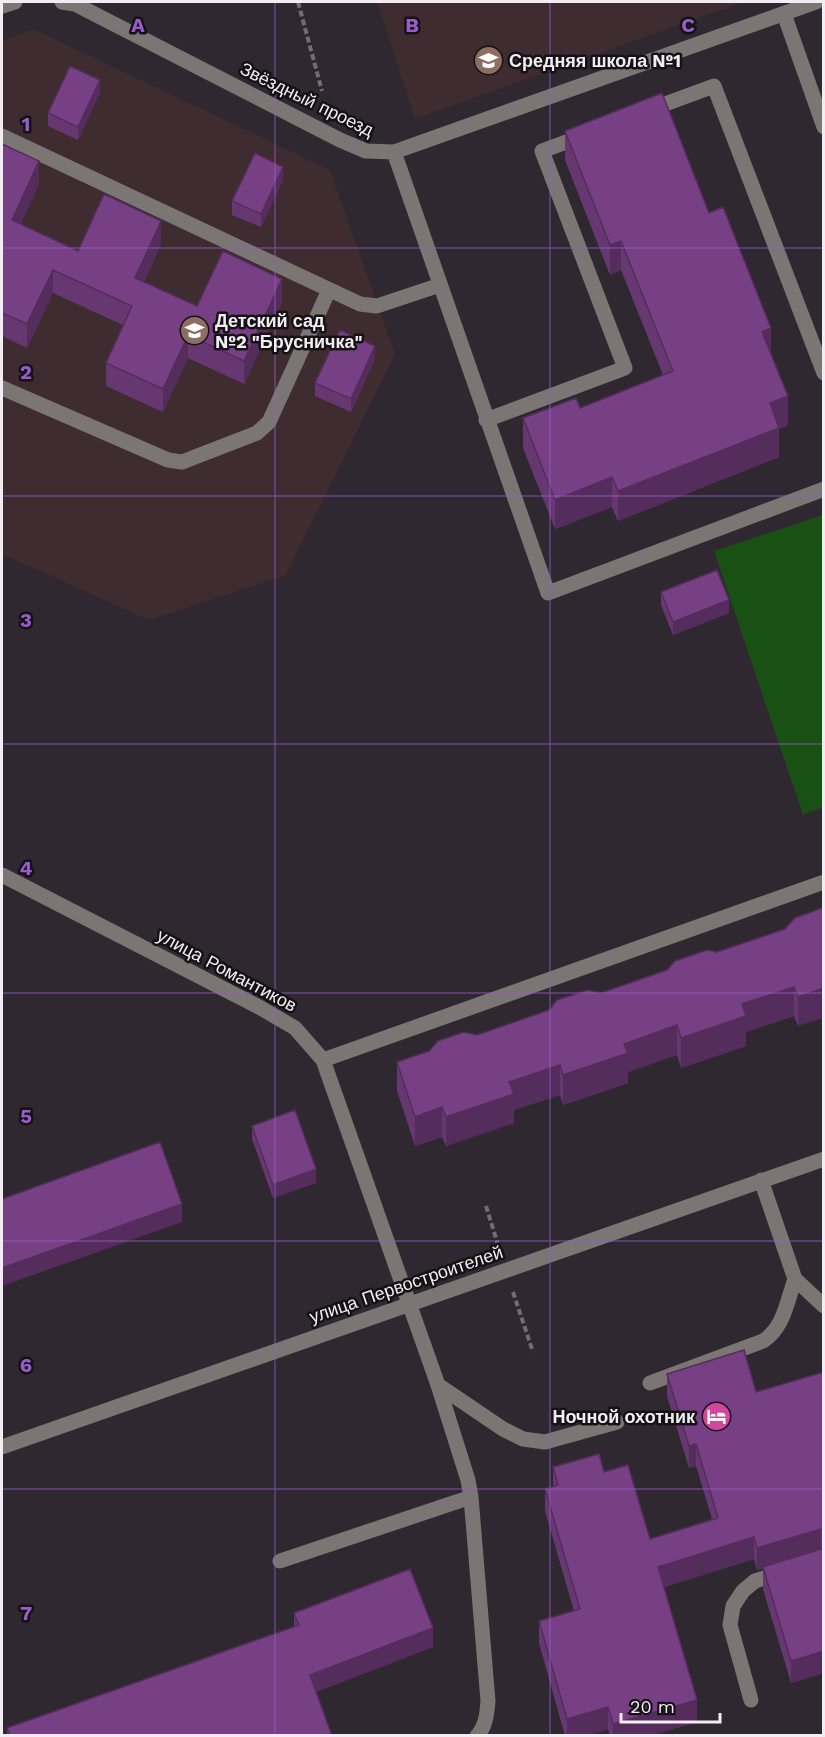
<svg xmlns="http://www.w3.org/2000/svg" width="825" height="1737" font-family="'Work Sans',sans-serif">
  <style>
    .education { fill: #3f2c31 }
    .green { fill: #195014 }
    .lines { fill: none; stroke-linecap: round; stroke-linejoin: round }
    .path { stroke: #726c73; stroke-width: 4; stroke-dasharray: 6 3; stroke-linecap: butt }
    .minor { stroke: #7b7673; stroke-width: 15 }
    .wall { fill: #673772 }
    .shaded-wall { fill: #542d5c }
    .building { fill: #784084; stroke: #542d5c; stroke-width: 1.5 }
    .grid { fill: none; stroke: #985ccc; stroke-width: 1.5; stroke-opacity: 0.55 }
    .labels { text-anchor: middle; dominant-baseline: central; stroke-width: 5; stroke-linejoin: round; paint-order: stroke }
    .poi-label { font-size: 18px; font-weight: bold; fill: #f1edf2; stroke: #151215; text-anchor: start }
    .street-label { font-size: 18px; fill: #f1edf2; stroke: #151215 }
    .grid-label { font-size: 20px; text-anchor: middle; font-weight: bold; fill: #985ccc; stroke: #151215; stroke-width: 5; stroke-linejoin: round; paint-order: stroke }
  </style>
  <rect width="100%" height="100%" fill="#2f2830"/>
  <path class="education" d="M377,2H743L415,119Z
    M33,29L330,170L395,354L286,575L149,620L2,554V41Z"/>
  <path class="green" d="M823,515V807L803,815L714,551Z"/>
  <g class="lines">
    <path class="path" d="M298,2L322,91
      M486,1206L499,1248
      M513,1292L533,1352"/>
    <path class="minor" d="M62,2L75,4L340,140L366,151L394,152L816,2
      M2,6L15,2
      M784,14L824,127
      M646,111L714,86L824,373
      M2,136L360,304L377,306L440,285
      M394,152L548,593L824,489
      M2,388L168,460L182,462L257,433L269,422L329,290
      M486,420L625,368L542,151L585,135
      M2,875L259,1007L295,1028L323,1060L438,1385L468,1480L471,1497L488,1701C487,1714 486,1726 477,1736
      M323,1060L824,882
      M761,1180L795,1279L824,1306
      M650,1383L763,1341C784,1328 787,1301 795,1279
      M438,1385L503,1429L523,1439L545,1442L617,1422
      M2,1447L824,1159
      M280,1561L471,1497
      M751,1700L730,1625L733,1606L743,1591L755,1581L780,1573"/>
  </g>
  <path class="wall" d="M100,93L78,140L48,126V113Z
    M565,131L709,213L771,353L788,425L779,429V457L618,521L612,507L555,529L523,448V418L580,408L663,375L621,270L610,275L565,160Z
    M2,144L39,184L20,224L78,251L161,244L144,282L197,306L282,302L244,384L188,358L163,412L106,386V363L123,325L53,293L27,348L2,336Z
    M283,180L261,227L232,215V201Z
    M375,359L351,412L315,396V383Z
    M661,592L729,613L673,635L661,605Z
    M822,908L798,1026L794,1016L746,1032V1046L681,1068L677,1055L628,1072V1083L563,1105L560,1095L514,1110V1123L446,1146L442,1137L415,1146L397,1091V1062L667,970L785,929Z
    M252,1126L316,1183L273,1198L252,1139Z
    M824,1372V1673L791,1683L763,1589V1568L757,1570L754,1559L664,1587L697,1722L650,1736H610L608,1729L586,1736H565L539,1643V1621L574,1611L545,1511V1489L553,1487V1467L604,1472L650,1539L712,1519L696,1466L689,1468L667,1396V1374L756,1392Z
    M294,1613L433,1647L316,1692L332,1736H7V1728L294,1627Z"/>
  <path class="shaded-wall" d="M100,80V93L78,140V127Z
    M39,161V184L12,244V220Z
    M283,167V180L261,227V214Z
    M161,221V244L135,301V278Z
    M621,241V270L610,275V245Z
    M53,270V293L27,348V324Z
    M282,279V302L244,384V361Z
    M771,328V358L762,332Z
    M188,335V358L163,412V389Z
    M375,346V359L351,412V399Z
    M788,396V425L779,429V457L618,521V491L770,403Z
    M612,477V507L555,529V500Z
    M729,600V613L673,635V622Z
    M794,987V1016L746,1032V1046L681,1068V1038L742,1004Z
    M824,988V1018L798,1026V997Z
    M677,1025V1055L628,1072V1083L563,1105V1075L624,1044Z
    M560,1065V1095L514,1110V1123L446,1146V1117L509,1082Z
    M442,1107V1137L415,1146V1117Z
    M316,1169V1183L273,1198V1185Z
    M182,1204V1222L2,1286V1268Z
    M696,1444V1466L689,1468V1446Z
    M821,1529V1551L757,1570V1548Z
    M754,1537V1559L658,1589V1567Z
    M433,1628V1647L310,1694V1675Z
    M824,1651V1673L791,1683V1661Z
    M697,1700V1722L650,1736H613V1724Z
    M608,1707V1729L586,1736H567V1719Z"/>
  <path class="building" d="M70,66L100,80L78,127L48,113Z
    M662,93L709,213L723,207L771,328L762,332L788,396L770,403L779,428L618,491L612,477L555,500L523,418L576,398L580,408L673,371L621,241L610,245L565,131Z
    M2,144L39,161L12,220L78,251L104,194L161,221L135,278L197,306L223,251L282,279L244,361L188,335L163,389L106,363L132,306L53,270L27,324L2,313Z
    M255,153L283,167L261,214L232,201Z
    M340,330L375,346L351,399L315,383Z
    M717,570L729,600L673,622L661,592Z
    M822,908L824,909V988L798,997L794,987L742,1004L746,1016L681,1038L677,1025L624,1044L628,1053L563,1075L560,1065L509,1082L514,1094L446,1117L442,1107L415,1117L397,1062L429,1051L438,1041L464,1032L477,1035L549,1010L557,1000L588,990L601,993L667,970L675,961L707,950L717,952L785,929L795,918Z
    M295,1110L316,1169L273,1185L252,1126Z
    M160,1142L182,1204L2,1268V1199Z
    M744,1350L756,1392L824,1372V1529H821L757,1548L754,1537L658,1567L697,1700L613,1724L608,1707L567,1719L539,1621L580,1609L545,1489L558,1485L553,1467L599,1454L604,1472L628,1465L650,1539L718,1518L696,1444L689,1446L667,1374Z
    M824,1548V1651L791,1661L763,1567Z
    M410,1569L433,1628L310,1675L332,1736H10L7,1728L299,1625L294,1613Z"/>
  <path class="grid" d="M275,2V1736M550,2V1736M2,248H824M2,496H824M2,744H824M2,993H824M2,1241H824M2,1489H824"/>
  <defs>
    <symbol id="school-disc" viewBox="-11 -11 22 22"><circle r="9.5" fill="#8d6e63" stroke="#151215"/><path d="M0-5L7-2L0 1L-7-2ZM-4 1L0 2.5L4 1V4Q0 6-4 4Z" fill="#fff"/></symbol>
    <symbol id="hotel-disc" viewBox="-11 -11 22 22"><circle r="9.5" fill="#d1479c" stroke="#151215"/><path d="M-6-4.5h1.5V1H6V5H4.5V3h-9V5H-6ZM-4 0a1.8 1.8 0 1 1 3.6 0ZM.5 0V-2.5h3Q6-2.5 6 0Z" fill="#fff"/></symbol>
  </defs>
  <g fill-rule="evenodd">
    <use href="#school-disc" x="472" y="44" width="33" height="33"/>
    <use href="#school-disc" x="178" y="314" width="33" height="33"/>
    <use href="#hotel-disc" x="700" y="1400" width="33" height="33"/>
  </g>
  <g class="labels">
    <g class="poi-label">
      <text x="509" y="60">Средняя школа №1</text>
      <text x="215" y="320">Детский сад<tspan x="215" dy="21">№2 "Брусничка"</tspan></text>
      <text x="695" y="1416" text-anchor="end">Ночной охотник</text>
    </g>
    <g class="street-label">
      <text transform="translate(307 99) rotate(26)">Звёздный проезд</text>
      <text transform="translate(227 970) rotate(28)">улица Романтиков</text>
      <text transform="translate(406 1284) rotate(-19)">улица Первостроителей</text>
    </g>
  </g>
  <g class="grid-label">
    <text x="138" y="32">A</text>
    <text x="412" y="32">B</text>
    <text x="688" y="32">C</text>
    <text x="26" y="131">1</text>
    <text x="26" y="379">2</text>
    <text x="26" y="627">3</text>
    <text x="26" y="875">4</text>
    <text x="26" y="1123">5</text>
    <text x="26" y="1372">6</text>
    <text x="26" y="1620">7</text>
  </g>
  <rect width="825" height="1737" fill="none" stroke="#f1edf2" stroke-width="6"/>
  <path d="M621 1713v9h99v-9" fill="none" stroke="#f1edf2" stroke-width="3"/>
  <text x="630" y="1713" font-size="18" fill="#f1edf2" stroke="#151215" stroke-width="4.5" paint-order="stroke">20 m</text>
</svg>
